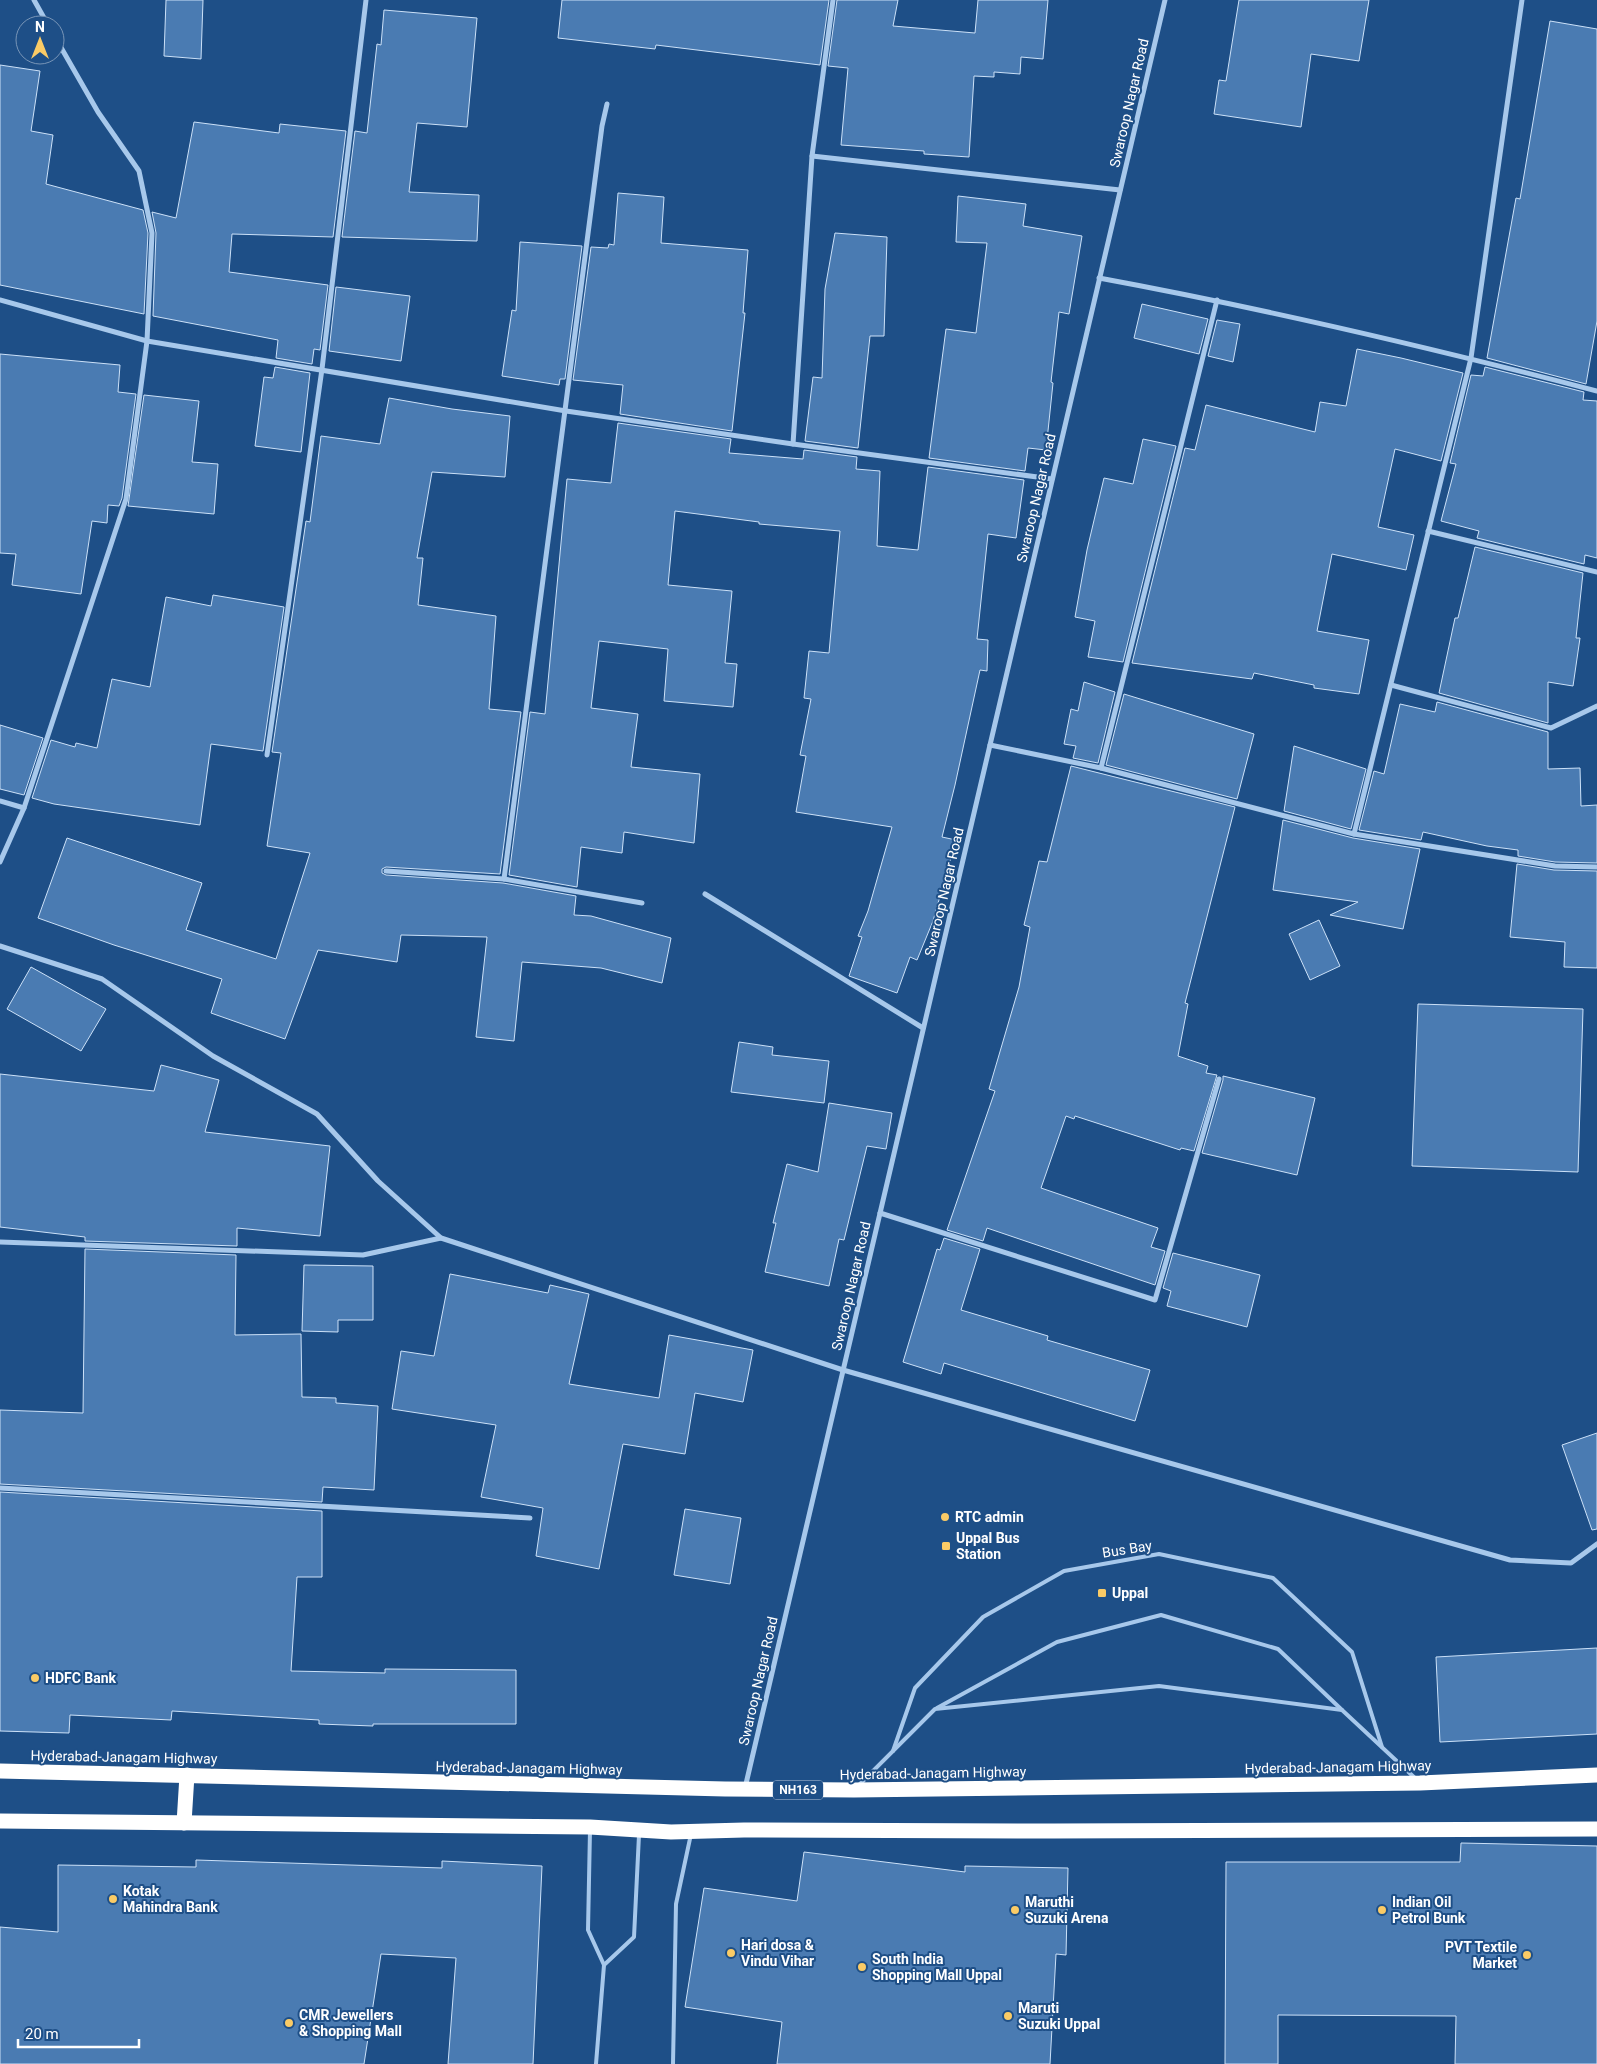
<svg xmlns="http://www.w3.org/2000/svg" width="1597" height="2064" font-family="Roboto,sans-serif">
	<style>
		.building { fill: #4a7bb2; stroke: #cce1f8 }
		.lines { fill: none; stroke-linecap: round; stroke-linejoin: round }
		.lane { stroke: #a7c8eb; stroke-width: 4 }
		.street { stroke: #a7c8eb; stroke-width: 5 }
		.highway { stroke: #fff; stroke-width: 15 }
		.poi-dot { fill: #facb66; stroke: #1e4f87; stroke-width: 2 }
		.labels { text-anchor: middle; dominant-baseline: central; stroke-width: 4; stroke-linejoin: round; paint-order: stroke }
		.shield { fill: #1e4f87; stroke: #bccadb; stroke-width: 1 }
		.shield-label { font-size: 12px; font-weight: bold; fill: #fff }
		.street-label { font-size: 14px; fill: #fff; stroke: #1e4f87 }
		.poi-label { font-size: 14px; font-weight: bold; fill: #fff; stroke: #1e4f87; text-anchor: start }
	</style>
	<rect width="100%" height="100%" fill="#1e4f87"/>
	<!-- building -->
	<g class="building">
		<polygon points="166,0 203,0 201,59 164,56"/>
		<polygon points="562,0 829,0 820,65 656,45 655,49 558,38"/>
		<polygon points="837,0 898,0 893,26 975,33 978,0 1048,0 1043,59 1021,57 1020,74 994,72 994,77 974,76 969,157 924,154 924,151 841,145 848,68 828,66"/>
		<polygon points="1239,0 1369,0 1359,61 1311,54 1301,127 1214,114 1219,80 1226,81"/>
		<polygon points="384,10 477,18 467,127 417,123 409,192 479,195 477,241 342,237 355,131 367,133 377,44 381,45"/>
		<polygon points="1550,21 1597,29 1597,321 1586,384 1487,358 1516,198 1520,199"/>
		<polygon points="0,65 40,71 31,131 53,135 46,184 143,210 148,233 144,314 0,285"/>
		<polygon points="194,122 279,133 280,124 346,131 333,237 232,234 229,272 328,285 320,350 314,349 312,364 276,358 278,340 153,316 156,233 152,212 176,218"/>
		<polygon points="618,193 664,197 661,243 748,250 743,313 745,313 732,431 620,414 623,385 573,380 591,247 608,248 609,244 614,245"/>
		<polygon points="958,196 1026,204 1023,226 1082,236 1069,314 1059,312 1051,382 1053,383 1046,450 1028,448 1025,471 929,458 946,329 976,333 987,243 956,242"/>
		<polygon points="835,233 887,237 884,336 870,336 858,448 805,441 813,377 822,378 825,289"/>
		<polygon points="520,242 582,246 565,379 560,379 559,385 502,376 512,310 516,311"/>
		<polygon points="336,287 410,296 401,361 329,351"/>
		<polygon points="1142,304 1208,319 1199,354 1134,338"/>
		<polygon points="1217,320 1240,324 1233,362 1208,356"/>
		<polygon points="1357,349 1401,358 1463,373 1441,461 1395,449 1378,527 1414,535 1406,570 1332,554 1317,631 1369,640 1359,694 1314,688 1314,685 1254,673 1252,679 1132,663 1185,448 1195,450 1206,405 1315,432 1320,402 1346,406"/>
		<polygon points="0,354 120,365 118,392 136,394 122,498 119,506 108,505 107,523 92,521 81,594 12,585 16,554 0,553"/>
		<polygon points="275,367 310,373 301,452 255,446 264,377 273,378"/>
		<polygon points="1485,367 1584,392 1583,400 1597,401 1597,558 1585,555 1584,564 1477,538 1479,531 1441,521 1456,464 1450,463 1471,375 1483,376"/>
		<polygon points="144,395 199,401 192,462 218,464 214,514 128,506"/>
		<polygon points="389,398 452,409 510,416 505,477 432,472 417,558 423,558 418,605 496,616 489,709 521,712 500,874 386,867 382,869 382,873 386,875 503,883 576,896 574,915 591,916 671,938 662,983 601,968 522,962 514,1041 476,1037 487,937 401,935 397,962 318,950 285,1039 211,1013 222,979 114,945 38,918 67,838 202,883 186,930 276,959 310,853 267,846 281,753 272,752 306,521 310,522 321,436 380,444"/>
		<polygon points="618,423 731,439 729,453 803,459 804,450 857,457 856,469 880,471 877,546 918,550 928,467 1024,480 1016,538 988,534 977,639 988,640 987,671 980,670 955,785 942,837 956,840 933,921 917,960 910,957 897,993 849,976 862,937 858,936 868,911 892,827 796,812 806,756 800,755 811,699 804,698 809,651 829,653 840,531 759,524 759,522 675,511 668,585 732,591 725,663 737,664 733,707 664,701 668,649 599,641 591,708 638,714 631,767 700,774 694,843 624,832 622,853 581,847 577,887 509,875 530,712 545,714 567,479 611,483"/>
		<polygon points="1143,439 1176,446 1123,662 1088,657 1095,621 1075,617 1087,550 1104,478 1133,484"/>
		<polygon points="1475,547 1583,573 1576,638 1580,638 1573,686 1548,682 1548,723 1439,693 1455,618 1458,618"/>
		<polygon points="213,595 284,607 263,751 211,744 200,825 54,804 32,798 51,740 75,747 76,743 97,748 112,679 150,687 166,597 211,606"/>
		<polygon points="1084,682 1115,692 1098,763 1073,758 1076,746 1064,744 1071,709 1078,711"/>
		<polygon points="1124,694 1254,734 1237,799 1106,765"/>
		<polygon points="1437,702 1548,732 1548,769 1580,768 1581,806 1597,805 1597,863 1555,862 1518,856 1518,850 1487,846 1423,832 1421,840 1359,830 1374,771 1384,774 1400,704 1435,712"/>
		<polygon points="0,725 43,738 24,795 0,789"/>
		<polygon points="1294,746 1366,769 1351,829 1284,811"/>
		<polygon points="1071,766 1235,807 1185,1003 1188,1004 1178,1056 1208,1066 1206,1073 1217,1075 1194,1151 1181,1148 1180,1150 1075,1116 1074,1119 1066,1116 1041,1188 1158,1228 1151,1247 1165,1251 1155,1285 987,1228 983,1241 947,1230 995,1091 989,1089 1019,987 1030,927 1024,925 1039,861 1047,862"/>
		<polygon points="1283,820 1353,838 1420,849 1403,929 1330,915 1358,902 1273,890"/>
		<polygon points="1517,864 1554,870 1597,871 1597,968 1564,967 1565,942 1510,937"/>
		<polygon points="1319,920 1340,966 1310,980 1289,934"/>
		<polygon points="31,967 106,1009 81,1051 7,1009"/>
		<polygon points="1418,1004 1583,1009 1578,1172 1412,1166"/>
		<polygon points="739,1042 773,1047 772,1055 829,1061 824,1103 731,1092"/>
		<polygon points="161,1065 219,1080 205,1132 330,1146 320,1236 237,1228 237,1246 85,1241 85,1237 0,1227 0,1074 154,1091"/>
		<polygon points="1223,1076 1315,1098 1297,1175 1202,1153 1223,1080"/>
		<polygon points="829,1103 892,1113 886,1149 867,1146 844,1240 839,1239 829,1286 765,1272 776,1223 773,1223 787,1164 818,1172"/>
		<polygon points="944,1238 980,1249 961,1310 1048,1336 1047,1340 1150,1370 1135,1421 944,1363 941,1374 903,1362 937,1249 940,1250"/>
		<polygon points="85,1249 236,1255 235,1335 301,1334 302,1397 336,1398 336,1403 378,1406 374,1490 323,1487 322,1502 0,1484 0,1410 83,1413"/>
		<polygon points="1173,1253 1260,1275 1247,1327 1167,1306 1171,1291 1163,1288"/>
		<polygon points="304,1265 373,1266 373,1320 338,1320 338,1332 302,1331"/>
		<polygon points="450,1274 548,1293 550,1285 589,1294 569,1384 659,1398 669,1335 753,1350 743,1402 695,1393 685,1454 623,1444 599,1569 536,1556 543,1508 481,1497 496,1425 392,1409 401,1351 434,1356"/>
		<polygon points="1597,1433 1597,1529 1592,1530 1562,1445"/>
		<polygon points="0,1492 322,1511 322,1577 297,1577 291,1671 385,1673 385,1669 516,1670 516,1724 373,1724 373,1726 319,1724 319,1720 172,1711 171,1720 70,1715 69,1733 0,1731"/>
		<polygon points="685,1509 741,1518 730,1584 674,1575"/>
		<polygon points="1597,1648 1597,1734 1440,1742 1436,1657"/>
		<polygon points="1461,1843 1597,1846 1597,2064 1455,2064 1456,2016 1278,2015 1278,2064 1225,2064 1226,1862 1460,1862"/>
		<polygon points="804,1852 965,1872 965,1866 1068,1868 1066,1955 1056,1954 1050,2064 777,2064 782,2022 685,2007 704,1888 797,1901"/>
		<polygon points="196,1860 442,1868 442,1861 542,1866 533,2064 448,2064 456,1958 381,1954 364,2064 0,2064 0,1927 58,1932 58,1865 196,1867"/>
	</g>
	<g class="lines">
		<!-- lane -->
		<g class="lane">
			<polyline points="937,1708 1057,1642 1161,1615 1278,1649 1342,1710"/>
			<polyline points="893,1751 915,1688 983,1617 1064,1571 1159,1554 1273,1578 1352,1652 1382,1747"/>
			<polyline points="859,1785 935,1709 1159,1686 1342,1710 1416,1779"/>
			<polyline points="590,1830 588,1930 604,1965 596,2064"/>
			<polyline points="604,1965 634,1937 639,1835"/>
			<polyline points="673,2064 676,1904 691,1834"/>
		</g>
		<!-- street -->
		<g class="street">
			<polyline points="34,0 48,25"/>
			<polyline points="812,156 1120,190"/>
			<path d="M 1099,278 C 1267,309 1432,348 1597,391"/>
			<polyline points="0,300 147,341 566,411 793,444 1052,479"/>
			<polyline points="793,444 812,156 833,0"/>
			<polyline points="1428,531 1597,572"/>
			<polyline points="1391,685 1551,728 1597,706"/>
			<polyline points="990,745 1101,768 1354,834 1471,358 1522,0"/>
			<polyline points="267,755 322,369 366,0"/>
			<polyline points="1101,768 1217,300"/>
			<polyline points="0,801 24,808"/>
			<polyline points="1354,834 1555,866 1597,867"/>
			<polyline points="0,862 24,808 126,499 147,341 152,233 139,171 98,112 55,37"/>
			<polyline points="386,871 504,879 642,903"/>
			<polyline points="504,879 602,126 607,104"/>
			<polyline points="705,894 923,1028"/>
			<polyline points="0,946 102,979 213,1056 317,1114 378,1181 441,1238 843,1370 1510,1560 1571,1563 1597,1544"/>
			<polyline points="880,1213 1155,1300 1219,1079"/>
			<polyline points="0,1242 363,1255 441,1238"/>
			<polyline points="0,1488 530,1518"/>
			<polyline points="745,1788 1165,0"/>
		</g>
		<!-- highway -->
		<g class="highway">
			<polyline points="0,1771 725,1789 854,1790 1420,1783 1597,1775"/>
			<polyline points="0,1821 590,1827 671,1832 744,1830 1054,1831 1597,1829"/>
			<polyline points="184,1823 187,1775"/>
		</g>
	</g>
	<!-- markers -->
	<g class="poi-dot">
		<circle cx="945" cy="1517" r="5"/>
		<rect x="941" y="1541" width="10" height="10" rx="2.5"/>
		<rect x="1097" y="1588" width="10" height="10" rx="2.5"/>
		<circle cx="35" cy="1678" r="5"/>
		<circle cx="113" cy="1899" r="5"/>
		<circle cx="1015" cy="1910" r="5"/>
		<circle cx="1382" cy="1910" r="5"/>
		<circle cx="731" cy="1953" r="5"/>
		<circle cx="1527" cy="1955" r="5"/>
		<circle cx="862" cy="1967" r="5"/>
		<circle cx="1008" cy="2016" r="5"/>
		<circle cx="289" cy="2023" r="5"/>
	</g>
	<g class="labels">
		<!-- shield labels -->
		<rect class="shield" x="773" y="1780.5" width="50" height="19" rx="4"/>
		<g class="shield-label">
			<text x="798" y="1790">NH163</text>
		</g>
		<!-- street labels -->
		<g class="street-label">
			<text transform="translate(1129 103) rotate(-77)">Swaroop Nagar Road</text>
			<text transform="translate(1036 498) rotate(-77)">Swaroop Nagar Road</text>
			<text transform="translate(944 892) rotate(-77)">Swaroop Nagar Road</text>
			<text transform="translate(851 1286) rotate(-77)">Swaroop Nagar Road</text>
			<text transform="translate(1127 1549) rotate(-9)">Bus Bay</text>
			<text transform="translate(758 1681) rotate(-77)">Swaroop Nagar Road</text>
			<text transform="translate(124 1757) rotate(1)">Hyderabad-Janagam Highway</text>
			<text transform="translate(1338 1767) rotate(-1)">Hyderabad-Janagam Highway</text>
			<text transform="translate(529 1768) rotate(1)">Hyderabad-Janagam Highway</text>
			<text transform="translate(933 1773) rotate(-1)">Hyderabad-Janagam Highway</text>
		</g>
		<!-- poi labels -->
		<g class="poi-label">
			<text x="955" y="1517">RTC admin</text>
			<text x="956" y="1538">Uppal Bus<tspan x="956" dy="16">Station</tspan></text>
			<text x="1112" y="1593">Uppal</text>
			<text x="45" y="1678">HDFC Bank</text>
			<text x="123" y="1891">Kotak<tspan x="123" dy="16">Mahindra Bank</tspan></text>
			<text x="1025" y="1902">Maruthi<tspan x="1025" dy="16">Suzuki Arena</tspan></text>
			<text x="1392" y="1902">Indian Oil<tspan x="1392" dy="16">Petrol Bunk</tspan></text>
			<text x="741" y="1945">Hari dosa &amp;<tspan x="741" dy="16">Vindu Vihar</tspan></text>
			<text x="1517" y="1947" text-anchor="end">PVT Textile<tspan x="1517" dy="16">Market</tspan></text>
			<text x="872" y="1959">South India<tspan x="872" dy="16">Shopping Mall Uppal</tspan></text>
			<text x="1018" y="2008">Maruti<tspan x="1018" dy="16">Suzuki Uppal</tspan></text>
			<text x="299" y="2015">CMR Jewellers<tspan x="299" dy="16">&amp; Shopping Mall</tspan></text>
		</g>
	</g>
	<!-- north arrow -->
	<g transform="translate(40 40)"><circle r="24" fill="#1e4f87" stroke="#7895b7"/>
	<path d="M0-4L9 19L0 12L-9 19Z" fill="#facb66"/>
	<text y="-8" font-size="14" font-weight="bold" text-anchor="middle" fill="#ffffff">N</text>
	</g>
	<!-- scale -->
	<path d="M18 2039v8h121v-8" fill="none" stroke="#ffffff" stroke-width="2.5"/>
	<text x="25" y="2039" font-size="15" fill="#ffffff" stroke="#1e4f87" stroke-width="4" paint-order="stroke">20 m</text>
</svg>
